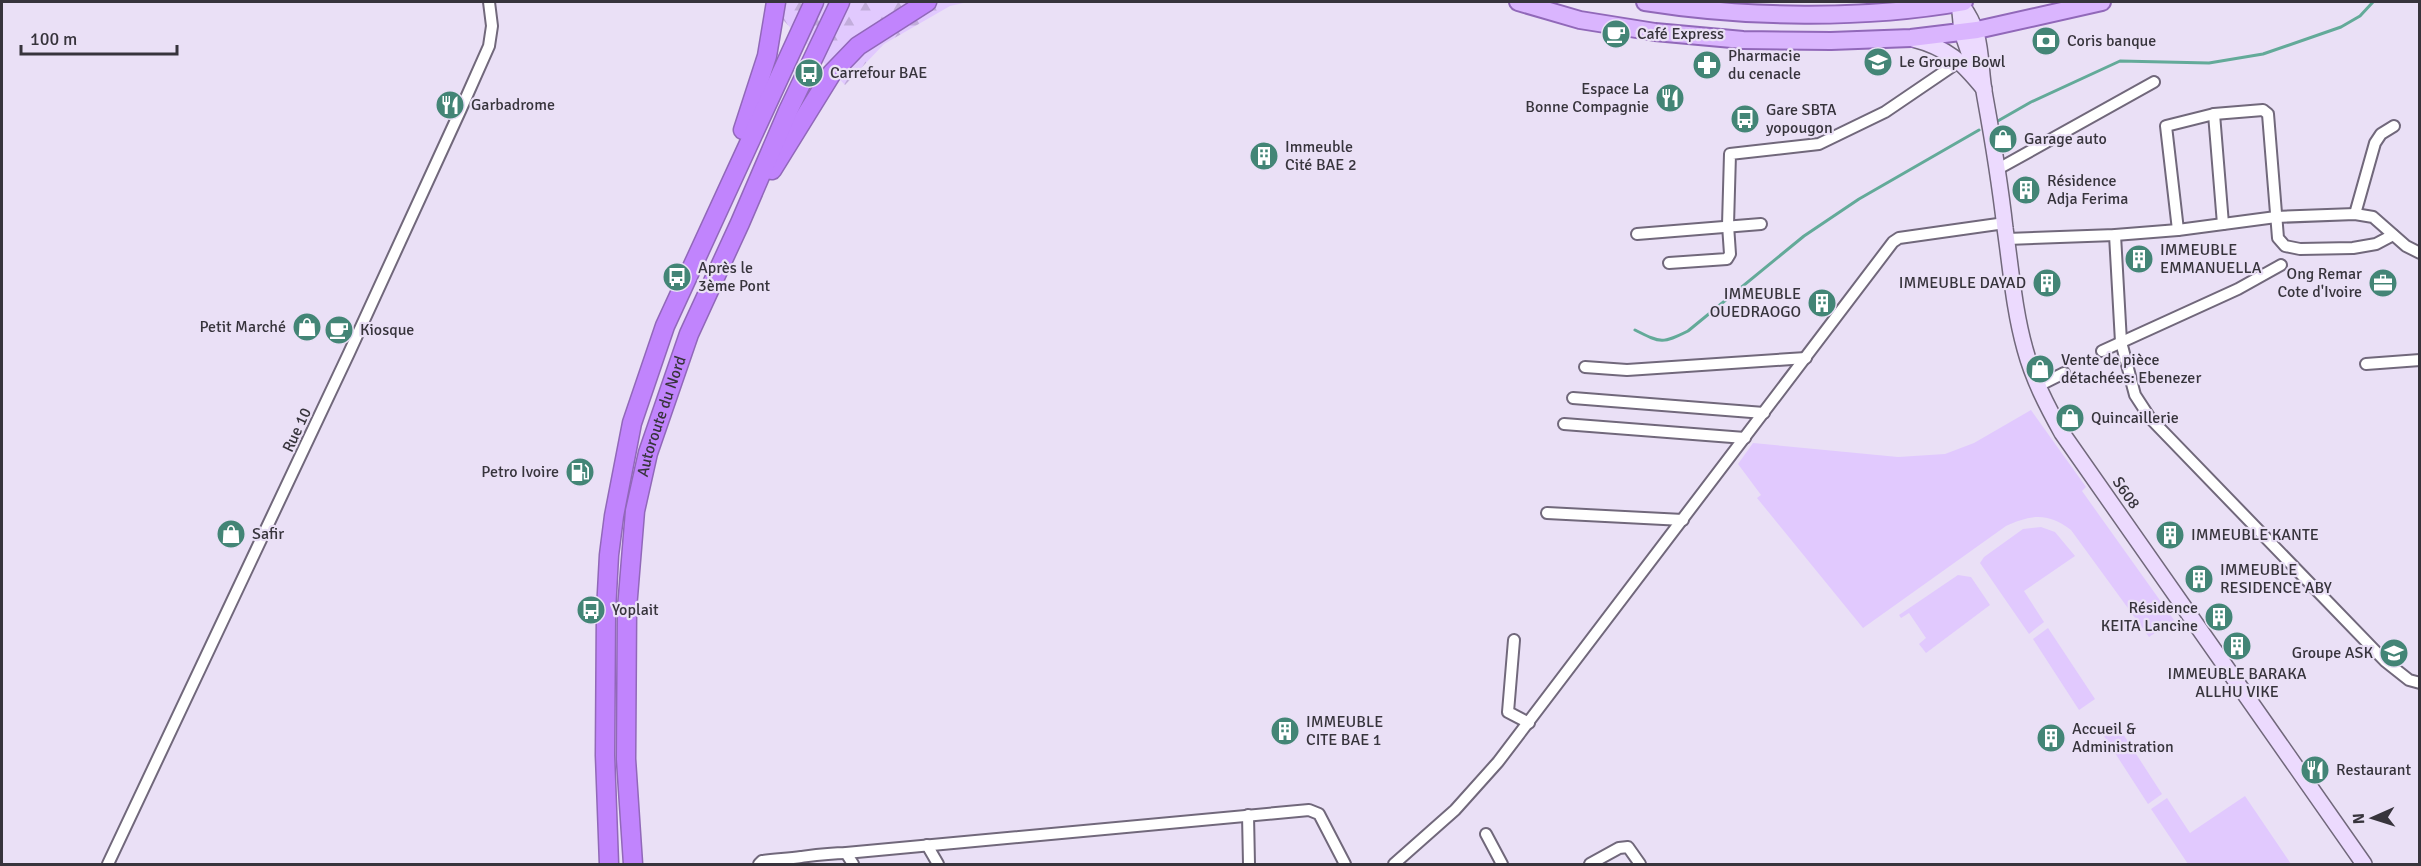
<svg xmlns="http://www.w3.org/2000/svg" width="2421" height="866" font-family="Signika,sans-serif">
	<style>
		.green { fill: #e1c9fe }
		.forest { fill: url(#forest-firs) }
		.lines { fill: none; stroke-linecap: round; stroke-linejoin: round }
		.stream { stroke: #63aa99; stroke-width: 3 }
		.street-casing { stroke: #71687b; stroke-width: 14 }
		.secondary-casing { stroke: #71687b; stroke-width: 18 }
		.primary-casing { stroke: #9168b9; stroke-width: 20 }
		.highway-casing { stroke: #9168b9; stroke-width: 21 }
		.street { stroke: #fff; stroke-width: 10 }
		.secondary { stroke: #ecdafe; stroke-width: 15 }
		.primary { stroke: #dab5fe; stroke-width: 16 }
		.highway { stroke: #c184fd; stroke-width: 18 }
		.labels { text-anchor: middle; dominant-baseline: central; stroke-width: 4.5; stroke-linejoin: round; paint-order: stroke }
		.poi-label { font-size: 16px; fill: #37343c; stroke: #eae0f6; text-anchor: start }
		.street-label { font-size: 16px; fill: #37343c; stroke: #eae0f6 }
	</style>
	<defs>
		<pattern id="forest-firs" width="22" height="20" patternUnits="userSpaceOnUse" patternTransform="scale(1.5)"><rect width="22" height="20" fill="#e1c9fe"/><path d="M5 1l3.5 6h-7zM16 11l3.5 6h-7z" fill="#c2addb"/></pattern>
	</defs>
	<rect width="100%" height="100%" fill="#eae0f6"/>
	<!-- green -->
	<g class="green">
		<path d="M 2031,410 L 2086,487 L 2082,491 L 2174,620 L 2149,637 L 2071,530 C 2047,512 2031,515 2006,526 L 1863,628 L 1757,498 L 1761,495 L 1738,464 L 1753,443 L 1898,457 L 1945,454 L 1974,443 Z"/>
		<polygon points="2041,527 2055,532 2075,556 2024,591 2044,622 2029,634 1980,563 1984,557 2023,529"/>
		<polygon points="1958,575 1971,577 1990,605 1926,653 1919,644 1926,638 1909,613 1901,618 1899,615"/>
		<polygon points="2048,628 2095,699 2079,710 2033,639"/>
		<polygon points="2116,723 2162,794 2148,804 2102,733"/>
		<polygon points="2245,796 2291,864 2188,864 2151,809 2167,798 2190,833"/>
	</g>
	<!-- forest -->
	<polygon class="forest" points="766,2 968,2 950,6 884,44 845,85"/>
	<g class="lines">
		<!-- stream -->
		<g class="stream">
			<polyline points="1996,122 2031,102 2120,61 2209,63 2263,54 2341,27 2360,16 2373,2"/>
			<path d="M 1635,330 C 1661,343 1662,344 1688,331 L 1804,236 L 1859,199 L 1979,130"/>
		</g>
		<!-- street casing -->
		<g class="street-casing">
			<g id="street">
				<polyline points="2214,114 2223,224"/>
				<polyline points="1998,169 2154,82"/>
				<polyline points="2355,214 2375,143 2381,134 2394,126"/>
				<polyline points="2178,230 2166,126 2214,114 2263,110 2268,114 2278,238 2285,246 2300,249 2353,248 2376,244 2393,235"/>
				<polyline points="1637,234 1761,224"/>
				<polyline points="2115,235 2121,342 2135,395 2150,418 2385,661 2409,680 2420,683"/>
				<polyline points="2007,239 2115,235 2178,230 2276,217 2355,214 2373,217 2406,246 2420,253"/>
				<polyline points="1669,263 1727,259 1730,254 1728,225 1730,154 1819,144 1885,112 1960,61"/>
				<polyline points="2102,351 2238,289 2281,265"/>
				<polyline points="2366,364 2420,360"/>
				<polyline points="1585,367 1627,370 1806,358"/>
				<polyline points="2038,386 2064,373"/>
				<polyline points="1573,398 1764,413"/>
				<polyline points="1564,424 1745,438"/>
				<polyline points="1547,513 1683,520"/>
				<polyline points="1514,640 1508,712 1529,723"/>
				<polyline points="1248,815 1249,864"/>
				<polyline points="1486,834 1502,864"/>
				<polyline points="927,845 938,864"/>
				<polyline points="846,853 853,864"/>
				<polyline points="108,864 349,353 461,109 489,46 492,26 489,2"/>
				<path d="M 759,864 L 762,861 C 775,859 788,859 801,857 C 816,855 830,853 846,853 L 1309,810 L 1319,814 L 1345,864"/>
				<polyline points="1394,864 1455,810 1498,762 1893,242 1899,238 2005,223"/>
				<polyline points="1590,864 1619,848 1628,847 1640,864"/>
			</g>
		</g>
		<!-- secondary casing -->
		<g class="secondary-casing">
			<g id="secondary">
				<path d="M 1959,2 C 1985,33 1978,60 1985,97 C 1993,141 2000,184 2005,228 C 2011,269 2014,310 2025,349 C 2033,379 2047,406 2062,433 L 2364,864"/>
				<polyline points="1959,2 1962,32 1976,73"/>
				<path d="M 1913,39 C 1948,48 1962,62 1984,89"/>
			</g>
		</g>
		<!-- primary casing -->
		<g class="primary-casing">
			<g id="primary">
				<polyline points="1518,2 1580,20 1655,32 1743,40 1831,41 1911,38 1977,30 2102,2"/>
				<path d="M 1645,2 C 1746,18 1863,20 1964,2"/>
			</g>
		</g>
		<!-- highway casing -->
		<g class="highway-casing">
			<g id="highway">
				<polyline points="743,130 767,56 776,2"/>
				<polyline points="772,170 832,73 858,46 927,2"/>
				<polyline points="609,864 605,755 606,611 609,555 614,516 632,423 665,326 814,2"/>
				<path id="s1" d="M 633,864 L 626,759 L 627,609 L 635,511 L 648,453 L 689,334 L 740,223 L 788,111 L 840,2"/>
			</g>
		</g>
		<!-- street -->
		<use href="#street" class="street"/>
		<!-- secondary -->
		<use href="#secondary" class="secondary"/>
		<!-- primary -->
		<use href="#primary" class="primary"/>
		<!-- highway -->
		<use href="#highway" class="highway"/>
	</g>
	<!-- icons -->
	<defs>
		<g id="cafe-disc" transform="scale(1.5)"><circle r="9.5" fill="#438576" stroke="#eae0f6"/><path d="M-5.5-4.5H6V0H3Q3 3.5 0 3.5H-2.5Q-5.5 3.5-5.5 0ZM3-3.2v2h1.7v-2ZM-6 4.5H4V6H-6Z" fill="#fff"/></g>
		<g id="bank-disc" transform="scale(1.5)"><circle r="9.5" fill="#438576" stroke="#eae0f6"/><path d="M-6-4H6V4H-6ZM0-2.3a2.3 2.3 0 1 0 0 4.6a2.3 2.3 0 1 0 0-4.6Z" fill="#fff"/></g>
		<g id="university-disc" transform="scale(1.5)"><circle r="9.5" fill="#438576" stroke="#eae0f6"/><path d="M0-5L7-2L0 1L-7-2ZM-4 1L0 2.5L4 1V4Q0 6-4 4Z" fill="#fff"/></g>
		<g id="pharmacy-disc" transform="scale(1.5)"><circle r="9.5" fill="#438576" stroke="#eae0f6"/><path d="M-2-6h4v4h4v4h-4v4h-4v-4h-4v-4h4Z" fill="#fff"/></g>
		<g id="bus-disc" transform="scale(1.5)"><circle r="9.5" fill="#438576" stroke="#eae0f6"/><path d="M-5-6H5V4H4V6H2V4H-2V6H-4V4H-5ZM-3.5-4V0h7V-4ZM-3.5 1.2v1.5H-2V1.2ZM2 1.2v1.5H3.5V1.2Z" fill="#fff"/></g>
		<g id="restaurant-disc" transform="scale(1.5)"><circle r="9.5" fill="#438576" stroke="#eae0f6"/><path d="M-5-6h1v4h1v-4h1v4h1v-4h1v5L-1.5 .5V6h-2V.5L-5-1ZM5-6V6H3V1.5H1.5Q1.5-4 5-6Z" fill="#fff"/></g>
		<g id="shop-disc" transform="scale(1.5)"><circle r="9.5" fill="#438576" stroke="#eae0f6"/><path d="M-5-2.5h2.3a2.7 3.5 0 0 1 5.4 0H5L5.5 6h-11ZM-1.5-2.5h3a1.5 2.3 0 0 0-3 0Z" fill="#fff"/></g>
		<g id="building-disc" transform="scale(1.5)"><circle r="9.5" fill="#438576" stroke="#eae0f6"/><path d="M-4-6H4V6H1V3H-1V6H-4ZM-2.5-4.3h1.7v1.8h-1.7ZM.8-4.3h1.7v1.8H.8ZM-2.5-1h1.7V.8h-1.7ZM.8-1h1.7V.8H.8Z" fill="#fff"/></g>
		<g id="office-disc" transform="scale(1.5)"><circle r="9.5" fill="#438576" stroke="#eae0f6"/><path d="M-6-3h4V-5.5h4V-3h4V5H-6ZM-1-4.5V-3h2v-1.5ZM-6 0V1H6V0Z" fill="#fff"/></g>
		<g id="fuel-disc" transform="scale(1.5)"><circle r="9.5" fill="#438576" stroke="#eae0f6"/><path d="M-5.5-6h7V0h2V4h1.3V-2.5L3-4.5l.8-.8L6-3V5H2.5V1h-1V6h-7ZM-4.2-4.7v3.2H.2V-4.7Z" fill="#fff"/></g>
		<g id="school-disc" transform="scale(1.5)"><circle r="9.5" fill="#438576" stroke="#eae0f6"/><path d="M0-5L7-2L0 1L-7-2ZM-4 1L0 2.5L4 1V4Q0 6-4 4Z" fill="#fff"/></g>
	</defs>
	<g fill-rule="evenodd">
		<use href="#cafe-disc" x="1616" y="34"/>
		<use href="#bank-disc" x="2046" y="41"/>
		<use href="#university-disc" x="1878" y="62"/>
		<use href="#pharmacy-disc" x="1707" y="65"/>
		<use href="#bus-disc" x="809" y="73"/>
		<use href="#restaurant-disc" x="1670" y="98"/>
		<use href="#restaurant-disc" x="450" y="105"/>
		<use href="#bus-disc" x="1745" y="119"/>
		<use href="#shop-disc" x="2003" y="139"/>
		<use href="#building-disc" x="1264" y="156"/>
		<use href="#building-disc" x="2026" y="190"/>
		<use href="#building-disc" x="2139" y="259"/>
		<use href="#bus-disc" x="677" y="277"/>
		<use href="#building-disc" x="2047" y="283"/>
		<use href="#office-disc" x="2383" y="283"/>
		<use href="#building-disc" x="1822" y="303"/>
		<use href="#shop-disc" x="307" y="327"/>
		<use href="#cafe-disc" x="339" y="330"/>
		<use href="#shop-disc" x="2040" y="369"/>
		<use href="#shop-disc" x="2070" y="418"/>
		<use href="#fuel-disc" x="580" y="472"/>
		<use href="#shop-disc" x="231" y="534"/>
		<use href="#building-disc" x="2170" y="535"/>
		<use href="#building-disc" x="2199" y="579"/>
		<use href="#bus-disc" x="591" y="610"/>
		<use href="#building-disc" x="2219" y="617"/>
		<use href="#building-disc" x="2237" y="646"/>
		<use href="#school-disc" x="2394" y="653"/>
		<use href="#building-disc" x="1285" y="731"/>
		<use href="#building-disc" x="2051" y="738"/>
		<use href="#restaurant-disc" x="2315" y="770"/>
	</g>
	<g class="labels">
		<!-- poi labels -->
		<g class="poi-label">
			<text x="1637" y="34">Café Express</text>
			<text x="2067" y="41">Coris banque</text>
			<text x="1728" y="56">Pharmacie<tspan x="1728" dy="18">du cenacle</tspan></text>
			<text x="1899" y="62">Le Groupe Bowl</text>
			<text x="830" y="73">Carrefour BAE</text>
			<text x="1649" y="89" text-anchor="end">Espace La<tspan x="1649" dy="18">Bonne Compagnie</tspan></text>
			<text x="471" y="105">Garbadrome</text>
			<text x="1766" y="110">Gare SBTA<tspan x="1766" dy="18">yopougon</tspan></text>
			<text x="2024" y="139">Garage auto</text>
			<text x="1285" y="147">Immeuble<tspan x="1285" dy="18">Cité BAE 2</tspan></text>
			<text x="2047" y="181">Résidence<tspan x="2047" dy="18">Adja Ferima</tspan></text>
			<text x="2160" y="250">IMMEUBLE<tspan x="2160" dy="18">EMMANUELLA</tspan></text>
			<text x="698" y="268">Après le<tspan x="698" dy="18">3ème Pont</tspan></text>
			<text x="2362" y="274" text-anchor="end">Ong Remar<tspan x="2362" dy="18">Cote d'Ivoire</tspan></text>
			<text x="2026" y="283" text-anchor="end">IMMEUBLE DAYAD</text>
			<text x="1801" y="294" text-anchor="end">IMMEUBLE<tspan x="1801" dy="18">OUEDRAOGO</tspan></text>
			<text x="286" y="327" text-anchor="end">Petit Marché</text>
			<text x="360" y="330">Kiosque</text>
			<text x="2061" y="360">Vente de pièce<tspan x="2061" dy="18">détachées: Ebenezer</tspan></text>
			<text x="2091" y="418">Quincaillerie</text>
			<text x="559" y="472" text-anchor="end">Petro Ivoire</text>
			<text x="252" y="534">Safir</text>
			<text x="2191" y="535">IMMEUBLE KANTE</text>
			<text x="2220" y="570">IMMEUBLE<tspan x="2220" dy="18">RESIDENCE ABY</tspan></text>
			<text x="2198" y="608" text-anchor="end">Résidence<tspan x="2198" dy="18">KEITA Lancine</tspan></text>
			<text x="612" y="610">Yoplait</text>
			<text x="2373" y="653" text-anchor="end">Groupe ASK</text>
			<text x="2237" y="674" text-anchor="middle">IMMEUBLE BARAKA<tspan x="2237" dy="18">ALLHU VIKE</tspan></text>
			<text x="1306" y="722">IMMEUBLE<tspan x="1306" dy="18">CITE BAE 1</tspan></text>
			<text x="2072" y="729">Accueil &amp;<tspan x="2072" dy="18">Administration</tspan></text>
			<text x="2336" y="770">Restaurant</text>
		</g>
		<!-- street labels -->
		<g class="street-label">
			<text stroke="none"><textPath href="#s1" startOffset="452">Autoroute du Nord</textPath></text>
			<text transform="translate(297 430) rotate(-65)">Rue 10</text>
			<text transform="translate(2126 493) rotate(55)">S608</text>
		</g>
	</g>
	<!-- border -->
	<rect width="2421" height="866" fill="none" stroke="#37343c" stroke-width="6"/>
	<!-- north arrow -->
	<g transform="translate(2373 818) rotate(267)" stroke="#eae0f6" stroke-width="4.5" paint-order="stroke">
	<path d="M0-4.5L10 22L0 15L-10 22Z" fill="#37343c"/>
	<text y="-9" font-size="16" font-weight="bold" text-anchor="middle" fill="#37343c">N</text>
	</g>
	<!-- scale -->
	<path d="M21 45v9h156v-9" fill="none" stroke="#37343c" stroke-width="3"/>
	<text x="30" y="45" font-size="18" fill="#37343c" stroke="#eae0f6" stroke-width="4.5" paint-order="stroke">100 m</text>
</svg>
